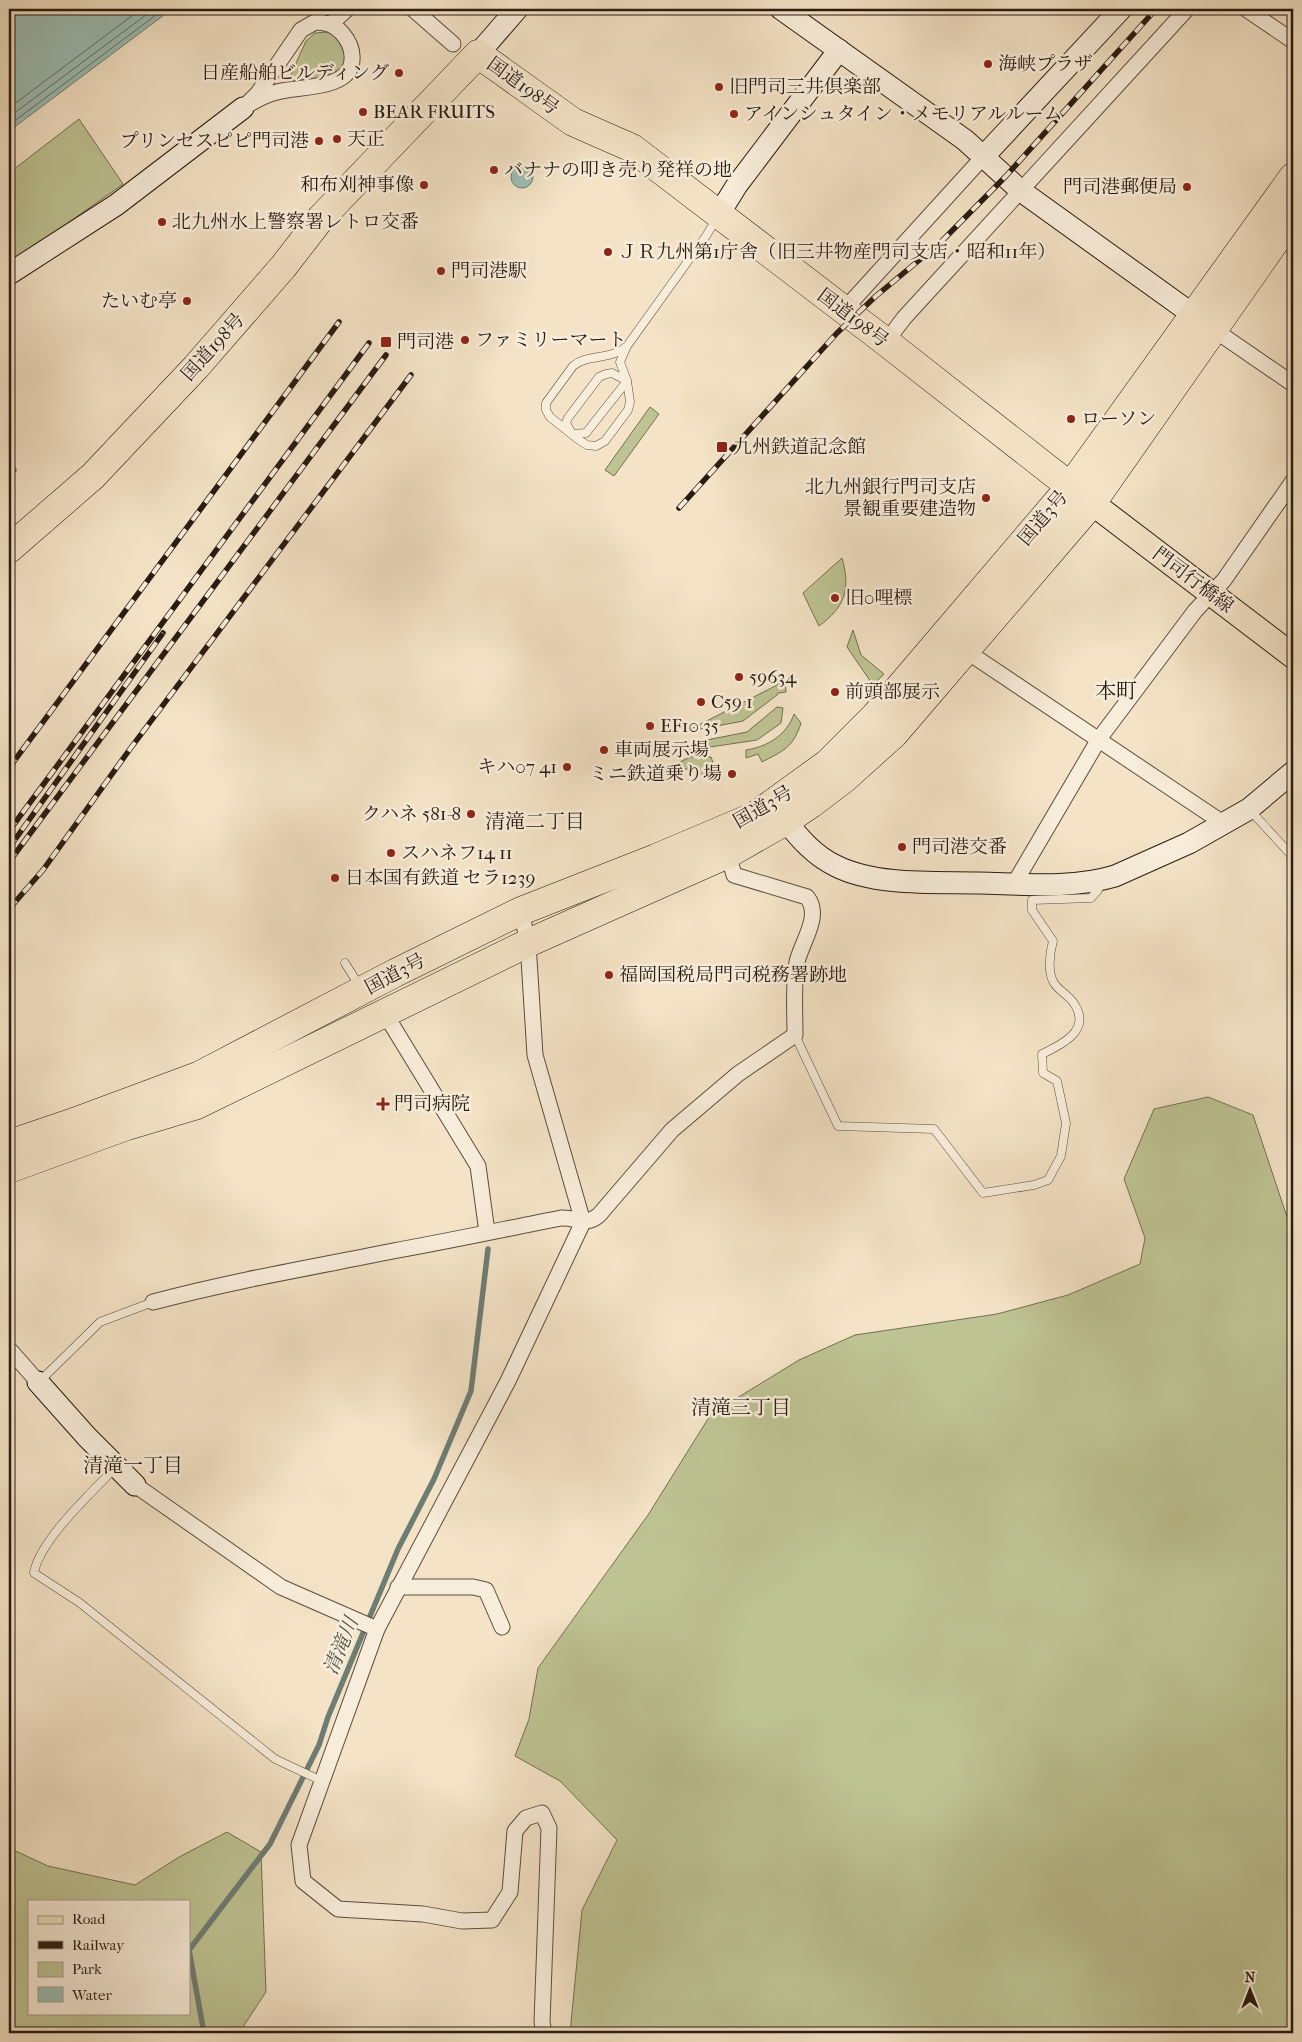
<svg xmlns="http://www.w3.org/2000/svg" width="1302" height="2042" font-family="'IM FELL French Canon','Noto Serif JP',serif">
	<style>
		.green { fill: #bec393; stroke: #736f52; fill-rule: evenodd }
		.water { fill: #9cbeb6; stroke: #6e7d74 }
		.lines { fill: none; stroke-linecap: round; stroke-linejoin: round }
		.shore { stroke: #626c64; stroke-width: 1 }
		.stream { stroke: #6e7d74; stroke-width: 5.5 }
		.lane-casing { stroke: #5b4d3f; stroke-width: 9 }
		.street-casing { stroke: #5b4d3f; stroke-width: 17 }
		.secondary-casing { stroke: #281b12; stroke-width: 23 }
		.primary-casing { stroke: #281b12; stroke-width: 26 }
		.highway-casing { stroke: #281b12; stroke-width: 29 }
		.lane { stroke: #f8edda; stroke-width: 8 }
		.street { stroke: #f8edda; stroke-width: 15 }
		.secondary { stroke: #f8edda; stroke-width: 21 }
		.primary { stroke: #f4e3c6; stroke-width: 24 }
		.highway { stroke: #f4e3c6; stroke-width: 28 }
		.rail-casing { stroke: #281b12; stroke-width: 5.5 }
		.rail { stroke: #f8edda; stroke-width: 4; stroke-dasharray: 11; stroke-linecap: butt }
		.poi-dot { fill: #8f2418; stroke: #f8edda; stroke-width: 2 }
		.labels { text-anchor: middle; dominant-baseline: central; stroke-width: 5; stroke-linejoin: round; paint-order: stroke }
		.poi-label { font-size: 19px; fill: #281b12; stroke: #f8edda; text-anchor: start }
		.street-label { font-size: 19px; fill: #281b12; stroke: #f8edda }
		.neighbourhood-label { font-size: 20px; fill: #281b12; stroke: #f8edda }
		.water-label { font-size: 20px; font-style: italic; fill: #51544b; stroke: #f8edda }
		.quarter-label { font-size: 21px; fill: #281b12; stroke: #f8edda }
	</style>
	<rect width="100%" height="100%" fill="#f4e3c6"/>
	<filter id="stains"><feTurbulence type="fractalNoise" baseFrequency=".004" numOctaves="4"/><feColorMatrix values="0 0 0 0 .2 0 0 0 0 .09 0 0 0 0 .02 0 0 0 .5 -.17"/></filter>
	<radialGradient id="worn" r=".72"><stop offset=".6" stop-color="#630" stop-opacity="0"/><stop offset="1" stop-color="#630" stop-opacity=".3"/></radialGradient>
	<!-- green -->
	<g class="green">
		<path d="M 327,32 L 338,35 L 346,43 L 346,63 C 331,81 310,79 288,81 L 306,41 L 315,33 Z"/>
		<polygon points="79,119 123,184 9,265 9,173"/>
		<polygon points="650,407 659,414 614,476 605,470"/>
		<path d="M 842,558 C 851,589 845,607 819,626 L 803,593 Z"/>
		<polygon points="853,630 861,655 884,674 873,685 847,647"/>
		<polygon points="785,681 786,692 778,693 777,695 743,721 685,732"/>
		<polygon points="777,707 783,708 781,723 757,740 677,752 692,743 747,732"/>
		<path d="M 794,714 L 801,723 C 793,748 783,751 762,762 L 758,754 L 746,758 L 746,750 C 767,747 787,735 794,714 Z"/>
		<polygon points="690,757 711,757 716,770 704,775 674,765"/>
		<polygon points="1208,1097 1253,1115 1293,1235 1293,2033 570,2033 582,1910 617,1840 560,1781 515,1756 529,1719 538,1668 648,1515 711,1414 799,1360 855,1335 997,1314 1068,1295 1140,1264 1145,1238 1124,1179 1154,1109"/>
		<path d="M 227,1832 L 261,1852 L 266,1992 L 239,2033 L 9,2033 L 9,1848 L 48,1866 L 135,1885 L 179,1857 ZM 29,1901 L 189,1901 L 189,2013 L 29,2013 Z"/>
	</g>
	<!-- water -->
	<g class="water">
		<polygon points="9,9 172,9 9,131"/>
		<circle cx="522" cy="177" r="11"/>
	</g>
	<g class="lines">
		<!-- shore -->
		<g class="shore">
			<polyline points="9,108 141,9"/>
			<polyline points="9,117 154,9"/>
			<polyline points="9,125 164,9"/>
		</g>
		<!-- stream -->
		<g class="stream">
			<polyline points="9,463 14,470"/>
			<polyline points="204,2033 189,1950 270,1844 319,1745 328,1717 398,1549 434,1479 471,1391 488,1249"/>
		</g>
		<!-- lane casing -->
		<g class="lane-casing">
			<g id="lane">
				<path d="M 627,346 C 610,361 589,353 573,366 L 546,403 L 546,410 L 550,417 L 579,440 L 587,445 L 596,446 L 605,441 L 628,410 L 630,402 L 627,381 L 620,362 L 627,346 L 706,236 L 717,218"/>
				<polygon points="612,373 627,381 586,433 572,434 566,423 568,418 599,377 606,374"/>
				<polyline points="1250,810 1293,857"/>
				<polyline points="345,963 360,987"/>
				<path d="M 795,1035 L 838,1126 L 934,1129 L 983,1193 L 1034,1185 L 1048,1180 L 1061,1156 L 1066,1123 L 1057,1081 L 1043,1073 L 1042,1054 C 1061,1045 1091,1031 1075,1005 C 1070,996 1059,991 1054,983 C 1047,972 1050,952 1053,941 L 1032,910 L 1032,900 L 1091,898 L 1098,890 L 1101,883"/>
				<polyline points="40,1381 100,1322 153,1302"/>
				<path d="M 115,1468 C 92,1492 39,1541 34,1573 L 80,1603 L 275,1759 L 322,1781"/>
			</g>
		</g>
		<!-- street casing -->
		<g class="street-casing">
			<g id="street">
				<polyline points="413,9 453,44"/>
				<polyline points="1246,9 1293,41"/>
				<path d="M 315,22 C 325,22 334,24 342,33 C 349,41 353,49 352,60 C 351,90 298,86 277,92 C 264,95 254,101 243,108 L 258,93 L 301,30 Z"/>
				<polyline points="331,24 347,9"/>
				<polyline points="843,311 984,156"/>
				<polyline points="1213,329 1293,384"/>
				<polyline points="886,342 904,318 1187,9"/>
				<polyline points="960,647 1223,823"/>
				<polyline points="1014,884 1099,739 1195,611 1224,580 1293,481"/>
				<polyline points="521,911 528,943 535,1055 583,1222 508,1381 377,1629 299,1845 303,1881 338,1909 423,1914 462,1921 492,1920 510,1892 515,1831 526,1818 542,1813 549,1828 542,2022 544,2033"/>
				<polyline points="384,1012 478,1166 487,1232"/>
				<path d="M 153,1302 C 232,1281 313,1267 393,1251 C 449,1241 505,1229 561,1218 C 577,1217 585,1227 599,1215 L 672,1130 L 738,1074 L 795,1035 C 795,1015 793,981 797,962 C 802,941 822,916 807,897 L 734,875 L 728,854"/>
				<polyline points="9,1349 38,1382"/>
				<polyline points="135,1485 281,1587 377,1629"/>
				<polyline points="398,1587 473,1587 486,1590 502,1627"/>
			</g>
		</g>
		<!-- secondary casing -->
		<g class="secondary-casing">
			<g id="secondary">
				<polyline points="781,9 965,140 1021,191 1206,324"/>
				<polyline points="478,54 517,9"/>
				<polyline points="984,156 1121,9"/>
				<polyline points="719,214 737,185 839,50"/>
				<polyline points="9,274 116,205 243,108"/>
				<path d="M 786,821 C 800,839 815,856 836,866 C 876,886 935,882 979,883 C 1023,884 1072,889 1115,876 L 1189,843 L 1249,809 L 1293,772"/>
				<polyline points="38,1382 87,1437 135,1485"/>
			</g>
		</g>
		<!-- primary casing -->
		<g class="primary-casing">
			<polyline id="primary" points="1092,503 1293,656"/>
		</g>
		<!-- highway casing -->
		<g class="highway-casing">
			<g id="highway">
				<polyline points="9,549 93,476 196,367 283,267 321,218 478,54 573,122 632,148 886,342 1085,498"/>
				<polyline points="9,1144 71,1123 200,1075 395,973 521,911 656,858 755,816 828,763 875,716 1070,487 1293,177"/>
				<polyline points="9,1169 127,1126 197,1105 528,943 728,854 786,821 811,804 844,779 894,734 1092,503 1293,216"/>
			</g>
		</g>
		<!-- lane -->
		<use href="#lane" class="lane"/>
		<!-- street -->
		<use href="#street" class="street"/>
		<!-- secondary -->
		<use href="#secondary" class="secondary"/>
		<!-- primary -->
		<use href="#primary" class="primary"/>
		<!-- highway -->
		<use href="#highway" class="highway"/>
		<!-- rail casing -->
		<g class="rail-casing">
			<g id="rail">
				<polyline points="679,508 837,333 876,296 941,242 1006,176 1156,9"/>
				<polyline points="9,768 339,322"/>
				<polyline points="9,831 369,343"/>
				<polyline points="9,848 163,633"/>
				<polyline points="9,862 386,355"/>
				<polyline points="9,909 43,870 130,749 411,375"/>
			</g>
		</g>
		<!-- rail -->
		<use href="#rail" class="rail"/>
	</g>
	<!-- markers -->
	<g class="poi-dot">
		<circle cx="988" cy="64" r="5"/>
		<circle cx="399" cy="73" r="5"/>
		<circle cx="719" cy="87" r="5"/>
		<circle cx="363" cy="112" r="5"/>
		<circle cx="734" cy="114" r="5"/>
		<circle cx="337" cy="139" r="5"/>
		<circle cx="319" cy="141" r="5"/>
		<circle cx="494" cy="170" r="5"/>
		<circle cx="424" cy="185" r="5"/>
		<circle cx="1187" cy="187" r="5"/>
		<circle cx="162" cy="222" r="5"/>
		<circle cx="608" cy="252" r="5"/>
		<circle cx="441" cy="271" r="5"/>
		<circle cx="187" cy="301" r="5"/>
		<circle cx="465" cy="340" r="5"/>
		<rect x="380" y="336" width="12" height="12" rx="2.5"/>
		<circle cx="1071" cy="419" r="5"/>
		<rect x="716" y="441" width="12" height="12" rx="2.5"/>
		<circle cx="986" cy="498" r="5"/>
		<circle cx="835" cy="598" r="5"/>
		<circle cx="739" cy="677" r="5"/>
		<circle cx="835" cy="692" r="5"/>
		<circle cx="701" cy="702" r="5"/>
		<circle cx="650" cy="726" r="5"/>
		<circle cx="604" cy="750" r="5"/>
		<circle cx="567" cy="767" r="5"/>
		<circle cx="732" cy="774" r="5"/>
		<circle cx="471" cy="814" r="5"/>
		<circle cx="902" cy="847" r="5"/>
		<circle cx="391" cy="853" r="5"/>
		<circle cx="335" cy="878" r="5"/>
		<circle cx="609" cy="975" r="5"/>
		<path d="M380.5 1096.5h5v5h5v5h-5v5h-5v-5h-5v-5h5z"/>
	</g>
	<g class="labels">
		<!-- poi labels -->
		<g class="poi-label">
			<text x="998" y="64">海峡プラザ</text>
			<text x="389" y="73" text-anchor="end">日産船舶ビルディング</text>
			<text x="729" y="87">旧門司三井倶楽部</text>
			<text x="373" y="112">BEAR FRUITS</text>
			<text x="744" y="114">アインシュタイン・メモリアルルーム</text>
			<text x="347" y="139">天正</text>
			<text x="309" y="141" text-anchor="end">プリンセスピピ門司港</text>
			<text x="504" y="170">バナナの叩き売り発祥の地</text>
			<text x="414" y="185" text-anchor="end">和布刈神事像</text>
			<text x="1177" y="187" text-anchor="end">門司港郵便局</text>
			<text x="172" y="222">北九州水上警察署レトロ交番</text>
			<text x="618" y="252">ＪＲ九州第1庁舎（旧三井物産門司支店・昭和11年）</text>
			<text x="451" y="271">門司港駅</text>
			<text x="177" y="301" text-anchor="end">たいむ亭</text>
			<text x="475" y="340">ファミリーマート</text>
			<text x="397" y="342">門司港</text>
			<text x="1081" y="419">ローソン</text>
			<text x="733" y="447">九州鉄道記念館</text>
			<text x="976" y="487" text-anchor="end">北九州銀行門司支店<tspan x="976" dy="22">景観重要建造物</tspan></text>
			<text x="845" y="598">旧0哩標</text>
			<text x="749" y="677">59634</text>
			<text x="845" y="692">前頭部展示</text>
			<text x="711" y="702">C59 1</text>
			<text x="660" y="726">EF10 35</text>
			<text x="614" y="750">車両展示場</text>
			<text x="557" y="767" text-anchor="end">キハ07 41</text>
			<text x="722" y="774" text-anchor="end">ミニ鉄道乗り場</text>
			<text x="461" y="814" text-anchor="end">クハネ 581-8</text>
			<text x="912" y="847">門司港交番</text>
			<text x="401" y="853">スハネフ14 11</text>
			<text x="345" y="878">日本国有鉄道 セラ1239</text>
			<text x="619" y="975">福岡国税局門司税務署跡地</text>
			<text x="394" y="1104">門司病院</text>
		</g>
		<!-- street labels -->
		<g class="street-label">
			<text transform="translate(523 86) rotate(36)">国道198号</text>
			<text transform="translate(853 318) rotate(37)">国道198号</text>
			<text transform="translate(213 347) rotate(-48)">国道198号</text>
			<text transform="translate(1043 518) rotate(-50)">国道3号</text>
			<text transform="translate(1193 580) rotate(37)">門司行橋線</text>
			<text transform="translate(763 807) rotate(-30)">国道3号</text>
			<text transform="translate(395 974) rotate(-28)">国道3号</text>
		</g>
		<!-- neighbourhood labels -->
		<g class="neighbourhood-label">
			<text x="535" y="821">清滝二丁目</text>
			<text x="741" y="1407">清滝三丁目</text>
			<text x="133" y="1465">清滝一丁目</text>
		</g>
		<!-- water labels -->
		<g class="water-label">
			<text transform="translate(341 1646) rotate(-68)">清滝川</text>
		</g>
		<!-- quarter labels -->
		<g class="quarter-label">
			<text x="1116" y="691">本町</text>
		</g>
	</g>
	<!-- margin -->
	<rect width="1302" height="2042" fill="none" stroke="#f4e3c6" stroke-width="30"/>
	<rect x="10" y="10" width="1282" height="2022" fill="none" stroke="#281b12" stroke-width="2.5"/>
	<rect x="15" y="15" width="1272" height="2012" fill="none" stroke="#281b12"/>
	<!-- legend -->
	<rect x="28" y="1900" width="162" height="115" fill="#f8edda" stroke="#a5998a"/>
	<rect x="38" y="1916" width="25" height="8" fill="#f4e3c6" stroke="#a5998a"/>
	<text x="72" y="1924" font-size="15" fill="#281b12">Road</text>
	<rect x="38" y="1941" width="25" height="8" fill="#281b12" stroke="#a5998a"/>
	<text x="72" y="1950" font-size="15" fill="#281b12">Railway</text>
	<rect x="38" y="1962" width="25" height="15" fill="#bec393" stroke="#a5998a"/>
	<text x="72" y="1974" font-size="15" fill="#281b12">Park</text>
	<rect x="38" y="1987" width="25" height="15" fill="#9cbeb6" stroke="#a5998a"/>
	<text x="72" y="2000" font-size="15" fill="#281b12">Water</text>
	<!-- north arrow -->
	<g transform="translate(1250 1990)" stroke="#f8edda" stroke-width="4" paint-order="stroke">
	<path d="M0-4L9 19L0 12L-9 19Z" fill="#281b12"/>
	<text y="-8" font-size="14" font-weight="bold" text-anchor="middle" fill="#281b12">N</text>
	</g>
	<rect width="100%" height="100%" filter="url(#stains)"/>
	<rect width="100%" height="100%" fill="url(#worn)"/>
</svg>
